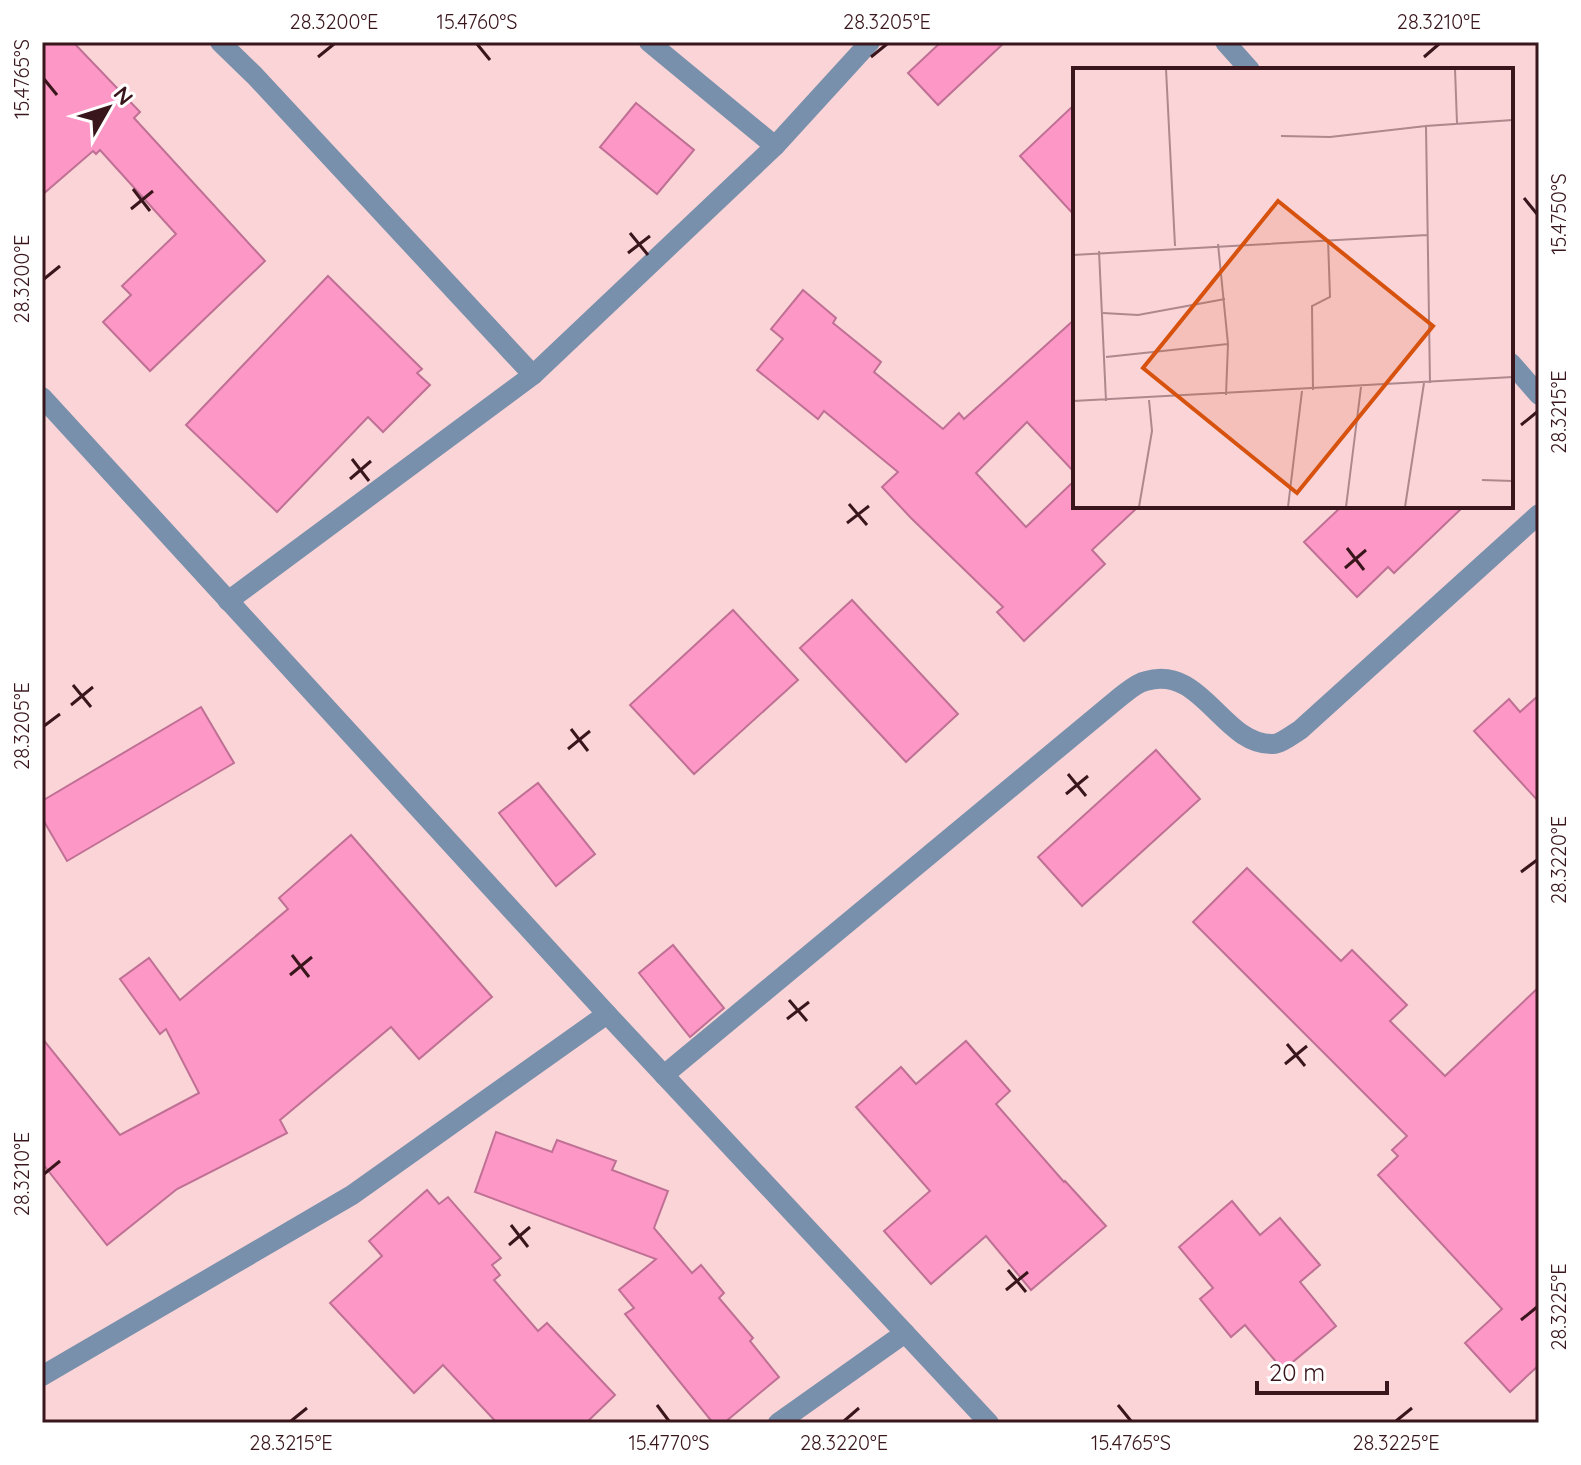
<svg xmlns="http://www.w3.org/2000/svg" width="1581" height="1465" font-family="Quicksand,sans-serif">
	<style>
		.building { fill: #fd97c5; stroke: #bf7094; stroke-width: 2 }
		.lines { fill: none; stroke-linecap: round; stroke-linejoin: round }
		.street { stroke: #7890ab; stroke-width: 20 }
		.ticks { fill: none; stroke: #39161c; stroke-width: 3 }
		.inset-road { fill: none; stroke: #ad888c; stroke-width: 2 }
		.view { fill: #d6520e; fill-opacity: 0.15; stroke: #d6520e; stroke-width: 4 }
		.inset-edge { fill: none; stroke: #39161c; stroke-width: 4 }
		.neatline { fill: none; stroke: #39161c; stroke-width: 3 }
		.ticks-label { font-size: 20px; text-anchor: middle; fill: #39161c }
	</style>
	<rect width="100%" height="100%" fill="#fad4d7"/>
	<!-- building -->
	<g class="building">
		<polygon points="42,42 73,42 140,112 134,118 265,261 150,371 103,322 131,295 122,286 176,234 100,150 96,154 93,151 42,195"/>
		<polygon points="941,42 1005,42 938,105 908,73"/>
		<polygon points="636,103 694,150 657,194 600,147"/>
		<polygon points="1075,104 1075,216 1020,156"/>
		<polygon points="328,276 422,369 417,373 430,385 383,432 368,417 277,512 186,425"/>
		<polygon points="803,290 836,318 833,323 881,362 874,372 943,429 959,413 964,419 1075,319 1075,473 1027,422 976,473 1026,527 1075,480 1075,506 1139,506 1092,550 1105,564 1024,641 997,612 1003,607 911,518 882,487 898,472 824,411 818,419 757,370 783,339 771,329"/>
		<polygon points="1342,506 1464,506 1394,573 1388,567 1357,597 1304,542"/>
		<polygon points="852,600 958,714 906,762 800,648"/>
		<polygon points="733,610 798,680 694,774 630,705"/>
		<polygon points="1539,695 1539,802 1474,731 1509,699 1520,712"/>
		<polygon points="201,707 234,763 67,861 42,818 42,801"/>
		<polygon points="1156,750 1200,799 1082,906 1038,857"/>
		<polygon points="538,783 595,854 556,886 499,813"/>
		<polygon points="351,835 492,997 419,1059 391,1027 280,1120 287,1133 177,1189 107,1245 42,1163 42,1038 120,1135 199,1093 166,1029 160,1034 120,979 149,958 180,1000 288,909 279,898"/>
		<polygon points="1247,868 1341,961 1352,950 1407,1005 1390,1021 1445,1076 1539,987 1539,1365 1510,1392 1465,1343 1502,1309 1378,1175 1398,1156 1392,1150 1407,1136 1193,922"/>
		<polygon points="673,945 724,1008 690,1037 639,973"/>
		<polygon points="966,1041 1010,1091 996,1104 1064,1182 1065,1181 1106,1226 1031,1290 986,1236 931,1284 884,1231 930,1191 856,1107 901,1067 916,1084"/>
		<polygon points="496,1132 552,1152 557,1140 616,1161 612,1170 668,1191 654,1228 692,1273 701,1265 724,1293 719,1298 753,1338 750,1341 779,1377 724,1423 713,1423 625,1314 634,1308 619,1290 656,1259 475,1192"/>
		<polygon points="427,1190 439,1204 448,1197 501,1258 492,1265 500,1275 494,1280 538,1331 547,1323 615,1395 586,1423 497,1423 443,1365 414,1393 330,1303 382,1256 369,1241"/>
		<polygon points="1232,1201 1260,1235 1280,1218 1320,1265 1300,1282 1336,1326 1283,1370 1245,1325 1231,1337 1200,1299 1213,1288 1179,1247"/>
	</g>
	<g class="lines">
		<!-- street -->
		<g class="street">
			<polyline points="220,42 255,76 533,375"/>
			<polyline points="649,42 775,146"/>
			<polyline points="1225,42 1250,70"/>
			<polyline points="1511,363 1539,395"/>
			<polyline points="42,397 607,1014 989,1423"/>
			<polyline points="228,601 533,375 775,146 870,42"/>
			<path d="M 664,1075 L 1120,697 C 1127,692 1136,683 1146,681 C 1202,664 1223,746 1273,744 C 1281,744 1293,734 1300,730 L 1539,514"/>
			<polyline points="42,1376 352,1195 607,1014"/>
			<polyline points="778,1423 905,1333"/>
		</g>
	</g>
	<!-- ticks -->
	<path class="ticks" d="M 477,44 L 490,60M 318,57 L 334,44M 871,57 L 887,44M 1424,57 L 1439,44M 44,79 L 57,95M 133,189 L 150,211M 1524,198 L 1537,214M 131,209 L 153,191M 630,233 L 648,255M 628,253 L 650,236M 44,279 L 60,266M 1521,425 L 1537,412M 352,459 L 369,481M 350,479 L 371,461M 849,504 L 867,525M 847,523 L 869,506M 1347,548 L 1364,570M 1345,568 L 1366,550M 73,685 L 91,707M 71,705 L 93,687M 44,726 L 60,714M 571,729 L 588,751M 568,749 L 590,731M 1068,774 L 1086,796M 1066,794 L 1088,776M 1521,872 L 1537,860M 292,955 L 309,977M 290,975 L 312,957M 789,1000 L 807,1021M 787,1019 L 809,1002M 1287,1044 L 1305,1066M 1285,1064 L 1307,1046M 44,1174 L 60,1161M 511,1225 L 528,1247M 509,1245 L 530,1227M 1008,1270 L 1026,1292M 1006,1290 L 1028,1272M 1521,1320 L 1537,1307M 657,1405 L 669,1421M 1118,1405 L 1131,1421M 291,1421 L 307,1408M 844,1421 L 859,1408M 1396,1421 L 1412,1408"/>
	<!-- overview -->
	<g transform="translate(1073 68)">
		<rect width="440" height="440" fill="#fad4d7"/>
		<path class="inset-road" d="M 93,1 L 102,178M 382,1 L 384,55M 208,68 L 257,69 L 353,58M 145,176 L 155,276 L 153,327M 26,183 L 33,333M 0,187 L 354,167M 30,245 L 65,247 L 152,231M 33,289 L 155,276M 357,315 L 353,58 L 440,52M 240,322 L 239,238 L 257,229 L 255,171M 0,333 L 440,309M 409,412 L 440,413M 66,439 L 79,363 L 76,332M 215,439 L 229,323M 273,439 L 288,319M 332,439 L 351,315"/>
		<path class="view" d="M 205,133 L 360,258 L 224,425 L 70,300 Z"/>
		<rect width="440" height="440" class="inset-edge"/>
	</g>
	<!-- border -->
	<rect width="1581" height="1465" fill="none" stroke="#ffffff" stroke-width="88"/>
	<!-- north arrow -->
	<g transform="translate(108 108) rotate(51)" stroke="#ffffff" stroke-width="6" paint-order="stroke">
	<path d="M0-6L14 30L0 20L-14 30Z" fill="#39161c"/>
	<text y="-12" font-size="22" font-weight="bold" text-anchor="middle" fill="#39161c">N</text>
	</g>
	<!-- scale -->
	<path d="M1257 1381v12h130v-12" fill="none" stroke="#39161c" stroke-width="4"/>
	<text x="1269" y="1381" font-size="24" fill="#39161c" stroke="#ffffff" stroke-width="6" paint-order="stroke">20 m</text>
	<rect x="44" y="44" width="1493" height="1377" class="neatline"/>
	<g class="ticks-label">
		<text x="334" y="29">28.3200°E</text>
		<text x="477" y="29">15.4760°S</text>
		<text x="887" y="29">28.3205°E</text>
		<text x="1439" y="29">28.3210°E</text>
		<text transform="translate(22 79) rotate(-90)" y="7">15.4765°S</text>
		<text transform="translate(1559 214) rotate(-90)" y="7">15.4750°S</text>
		<text transform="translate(22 279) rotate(-90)" y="7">28.3200°E</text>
		<text transform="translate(1559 412) rotate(-90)" y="7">28.3215°E</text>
		<text transform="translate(22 726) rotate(-90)" y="7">28.3205°E</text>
		<text transform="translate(1559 860) rotate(-90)" y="7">28.3220°E</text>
		<text transform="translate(22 1174) rotate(-90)" y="7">28.3210°E</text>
		<text transform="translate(1559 1307) rotate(-90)" y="7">28.3225°E</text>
		<text x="291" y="1450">28.3215°E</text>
		<text x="669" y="1450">15.4770°S</text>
		<text x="844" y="1450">28.3220°E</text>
		<text x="1131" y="1450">15.4765°S</text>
		<text x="1396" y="1450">28.3225°E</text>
	</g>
</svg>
